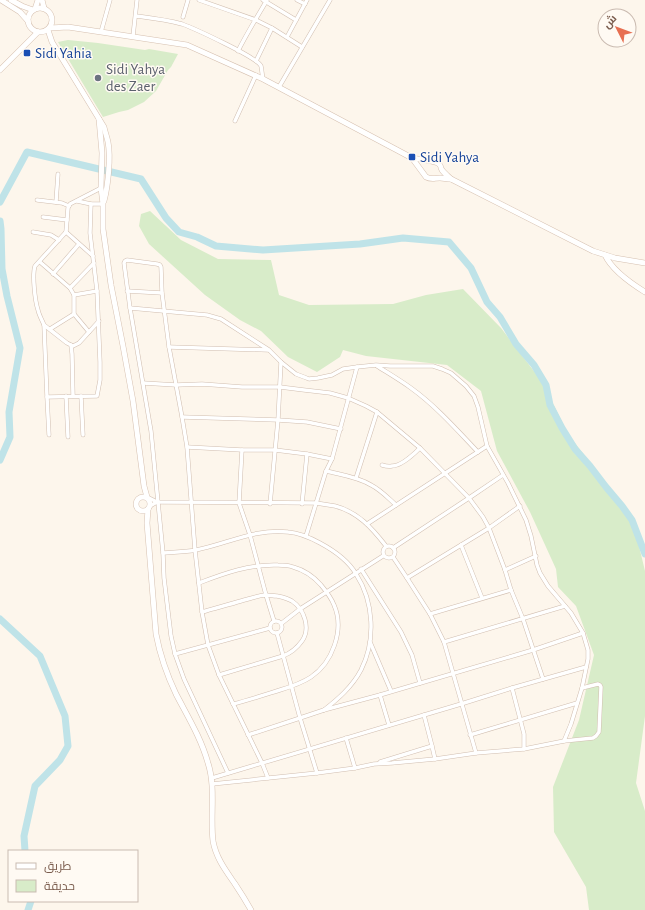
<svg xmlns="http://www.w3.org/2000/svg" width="645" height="910" font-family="'Alegreya Sans',Cairo,sans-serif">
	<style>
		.green { fill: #d8ecc9 }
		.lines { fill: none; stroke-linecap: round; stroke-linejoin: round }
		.river { stroke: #bfe3e8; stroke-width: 7 }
		.street-casing { stroke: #d1beb0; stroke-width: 4.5 }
		.secondary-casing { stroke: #d6c0b0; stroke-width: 6 }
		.street { stroke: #fff; stroke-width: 3.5 }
		.secondary { stroke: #fff; stroke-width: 5 }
		.transit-dot { fill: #1a4fb4; stroke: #fffaf3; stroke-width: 1.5 }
		.worship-dot { fill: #6b7280; stroke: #fffaf3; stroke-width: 1.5 }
		.labels { text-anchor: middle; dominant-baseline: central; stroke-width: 3; stroke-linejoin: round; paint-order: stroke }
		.transit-label { font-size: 15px; fill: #164399; stroke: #fffaf3; text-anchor: start }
		.worship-label { font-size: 15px; fill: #5b616d; stroke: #fffaf3; text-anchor: start }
	</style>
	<rect width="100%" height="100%" fill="#fdf6ec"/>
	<!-- green -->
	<g class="green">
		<polygon points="68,40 98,43 145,50 149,49 178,54 171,67 168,70 156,91 144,102 128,110 119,112 103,117 58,42"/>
		<polygon points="150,211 181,240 218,259 271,260 279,295 309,305 393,304 426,295 463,289 501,328 543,383 568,434 632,517 645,571 645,716 636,783 645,811 645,910 589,910 586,887 554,832 553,787 579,720 594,655 576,606 558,587 556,569 530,512 497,451 481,391 447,365 366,356 343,350 340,357 317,372 288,357 261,331 240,320 205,295 149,244 139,226 141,214"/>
	</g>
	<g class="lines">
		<!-- river -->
		<g class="river">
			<polyline points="0,202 27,152 141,179 166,218 179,232 197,237 216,246 263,250 360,244 403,238 449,242 471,268 487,302 500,317 516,344 534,365 546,385 550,405 562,428 575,449 590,466 606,487 622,506 632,520 645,554"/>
			<polyline points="0,221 1,229 2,269 7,296 20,348 9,412 10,437 0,460"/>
			<polyline points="0,619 40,656 65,716 68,746 60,760 35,786 24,836 25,851"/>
			<polyline points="28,910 31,901"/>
		</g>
		<!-- street casing -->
		<g class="street-casing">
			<g id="street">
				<polyline points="199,0 256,20 272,28 302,47"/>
				<polyline points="263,0 296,20"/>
				<polyline points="297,0 305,4"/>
				<path d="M 136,16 C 151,18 167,20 182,24 C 193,28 257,57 261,66 C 262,70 262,75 263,79"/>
				<polyline points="183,17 188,0"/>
				<polyline points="101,32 110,0"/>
				<polyline points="133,36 137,0"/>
				<polyline points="287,37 307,0"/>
				<path d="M 238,51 C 247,33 257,17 267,0"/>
				<polyline points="256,61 272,28"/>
				<polyline points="279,87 330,0"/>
				<polyline points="235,121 256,75"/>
				<polyline points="37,200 62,203 69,206"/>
				<polyline points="77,201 91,204 103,204"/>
				<polyline points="56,202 58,174"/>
				<path d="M 91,204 L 90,233 L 97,291 L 100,362 L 100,380 L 97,396 L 47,397 L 44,325 C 42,320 39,315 38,310 C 35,301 32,275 35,266 L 66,232 L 68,208 L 70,204 L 101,188"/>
				<polyline points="43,217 67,220"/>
				<polyline points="33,232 51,235 59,240"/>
				<polyline points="66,232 93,256"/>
				<polyline points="40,262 70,288 94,263"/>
				<polyline points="53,274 79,244"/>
				<polyline points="70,288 74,295 74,314 89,332"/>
				<polyline points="127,291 162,293"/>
				<polyline points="74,295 97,291"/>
				<polyline points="130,308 207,315 221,319 269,350 281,362 296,374 304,377 309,379 318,378 332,375 343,369 357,367 376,365 390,366 433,366 442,369 451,373 466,386 474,396 478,407 487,446 508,483 526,520 531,536 537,565 540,573 548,586 571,613 583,633 588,650 588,659 582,688 571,724 564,741"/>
				<polyline points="44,325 67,343 73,346 79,343 99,321"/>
				<polyline points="50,329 74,314"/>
				<polyline points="71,345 72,354 73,396"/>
				<polyline points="169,347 268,350"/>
				<path d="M 377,366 C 388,373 400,380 411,388 C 436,406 457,430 478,452"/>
				<polyline points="143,383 176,385 202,384 242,387 280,387 304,390 330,393 348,398 366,406 377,412 420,448 469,498 483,517 489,528 505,570 511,590 523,619 543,679"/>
				<polyline points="66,396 68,437"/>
				<polyline points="81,396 83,435"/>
				<polyline points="47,397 49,435"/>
				<polyline points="182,417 278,420 307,422 341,429"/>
				<polyline points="187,447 242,450 275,450 307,454 332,459"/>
				<polyline points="242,450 239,503 250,535 266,595 274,621"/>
				<path d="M 382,465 C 385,466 388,467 392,466 C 401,466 414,454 420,448"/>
				<path d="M 326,471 C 342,475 358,477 371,485 C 381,490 388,498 396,505"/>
				<polyline points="356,478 377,412"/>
				<path d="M 149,498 L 157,502 L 316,503 C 322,504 329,505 335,506 C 358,512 372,528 386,546"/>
				<polyline points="270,504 278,420 281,362"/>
				<polyline points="302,504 307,454"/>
				<polyline points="150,506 157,502"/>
				<polyline points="367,524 487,446"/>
				<polyline points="306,536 326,471 332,459 357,367"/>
				<polyline points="461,545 482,598"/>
				<circle cx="389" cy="552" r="6"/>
				<polyline points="393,548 469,498 503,475"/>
				<path d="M 163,553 C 174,552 185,552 196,550 C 227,544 256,528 288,532 C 300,533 309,537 320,543 C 333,550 348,560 356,574 C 374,602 376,640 361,670 C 352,687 338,699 324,710"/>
				<polyline points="393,557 407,578 430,614 444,642 476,753"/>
				<polyline points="361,569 401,632 412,655 420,683"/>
				<polyline points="505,570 536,556"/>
				<polyline points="407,578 489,528 520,506"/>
				<path d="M 199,583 C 225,573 250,564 278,565 C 283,565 288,565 293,567 C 304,570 314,577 321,585 C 326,591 331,597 334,605 C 345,630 332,663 311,677 C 302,683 290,687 280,690 C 264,695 249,700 233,704"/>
				<path d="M 202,612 C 215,608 228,605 241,601 C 249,599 257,596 265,595 C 269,595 273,596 277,596 C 282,597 287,598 292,601 C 304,609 311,628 302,641 C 297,648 291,653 283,656 L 219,675"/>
				<polyline points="430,614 511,590"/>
				<circle cx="276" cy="627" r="6"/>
				<polyline points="282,623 300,609 383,556"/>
				<polyline points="277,633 300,718 317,773"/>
				<polyline points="370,642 391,691"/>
				<polyline points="444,642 565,606"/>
				<polyline points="175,654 270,628"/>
				<polyline points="512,688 524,734 524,749"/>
				<polyline points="380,695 389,725"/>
				<polyline points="424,715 432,746"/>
				<polyline points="248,735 300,718 324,710 380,695 533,650 583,633"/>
				<polyline points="470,735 577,703"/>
				<polyline points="346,738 355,768"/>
				<polyline points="380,762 432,746 435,759"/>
				<polyline points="228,773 184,679 175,654 171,636 164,578 163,553 151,431 130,308 124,263 125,261 127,260 157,264 160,265 161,267 162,293 169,347 182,417 187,447 195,550 202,612 208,645 219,675 262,763 268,778"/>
				<polyline points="212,778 461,704 512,688 586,667"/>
				<polyline points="212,784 317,773 355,768 374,764 392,763 435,759 476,753 524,749 564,741 593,738 596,736 599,732 601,687 600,685 598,684 582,688"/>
			</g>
		</g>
		<!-- secondary casing -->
		<g class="secondary-casing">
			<g id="secondary">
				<polyline points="1,0 20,12 28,21"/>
				<polyline points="11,0 22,6 33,10"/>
				<polyline points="42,0 44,8"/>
				<circle cx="40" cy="20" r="12"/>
				<polyline points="35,9 38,0"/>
				<path d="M 50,28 L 68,27 L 187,45 L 263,79 L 397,150 L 412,158 L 426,177 C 432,180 434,178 440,178 C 443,178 447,179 451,179"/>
				<path d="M 48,30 L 52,42 L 104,127 C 105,132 107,137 108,142 C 111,157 108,186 104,201"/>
				<polyline points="0,70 38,32"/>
				<polyline points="99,119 102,153 101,188 103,204 103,229 111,285 123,346 133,401 144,486 147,497"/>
				<path d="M 412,158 C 417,159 436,161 439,164 C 443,169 439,165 442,170 C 444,173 448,176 451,179 L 593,251 L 615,258 L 645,263"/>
				<path d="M 605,255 C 612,270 632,284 645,292"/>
				<circle cx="143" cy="504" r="7"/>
				<path d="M 148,509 L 147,523 L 156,634 C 160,655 167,675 176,694 C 188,717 201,738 208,763 C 216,788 210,815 213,841 C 216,858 226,871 235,884 C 241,893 246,901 251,910"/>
			</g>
		</g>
		<!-- street -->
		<use href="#street" class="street"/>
		<!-- secondary -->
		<use href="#secondary" class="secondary"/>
	</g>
	<!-- markers -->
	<g class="transit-dot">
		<rect x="23" y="49" width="8" height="8" rx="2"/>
		<rect x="408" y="153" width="8" height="8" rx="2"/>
	</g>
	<circle class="worship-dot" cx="98" cy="78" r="4"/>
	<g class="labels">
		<!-- transit labels -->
		<g class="transit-label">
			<text x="35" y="53">Sidi Yahia</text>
			<text x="420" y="157">Sidi Yahya</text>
		</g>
		<!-- worship labels -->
		<g class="worship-label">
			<text x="106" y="69">Sidi Yahya<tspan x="106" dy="17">des Zaer</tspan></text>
		</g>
	</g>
	<!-- legend -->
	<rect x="8" y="850" width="130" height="52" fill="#fffaf3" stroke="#cabbb1"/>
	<rect x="16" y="863" width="20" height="6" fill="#ffffff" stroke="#cabbb1"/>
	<text x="44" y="870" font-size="12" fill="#7a5c4d">طريق</text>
	<rect x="16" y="880" width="20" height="12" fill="#d8ecc9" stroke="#cabbb1"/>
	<text x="44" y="890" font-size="12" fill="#7a5c4d">حديقة</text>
	<!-- north arrow -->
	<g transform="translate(617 28) rotate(312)"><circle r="19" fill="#fffaf3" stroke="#cabbb1"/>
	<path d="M0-3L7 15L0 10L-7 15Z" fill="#e76f51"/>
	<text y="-6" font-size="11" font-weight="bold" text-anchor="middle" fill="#7a5c4d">ش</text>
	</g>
</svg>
